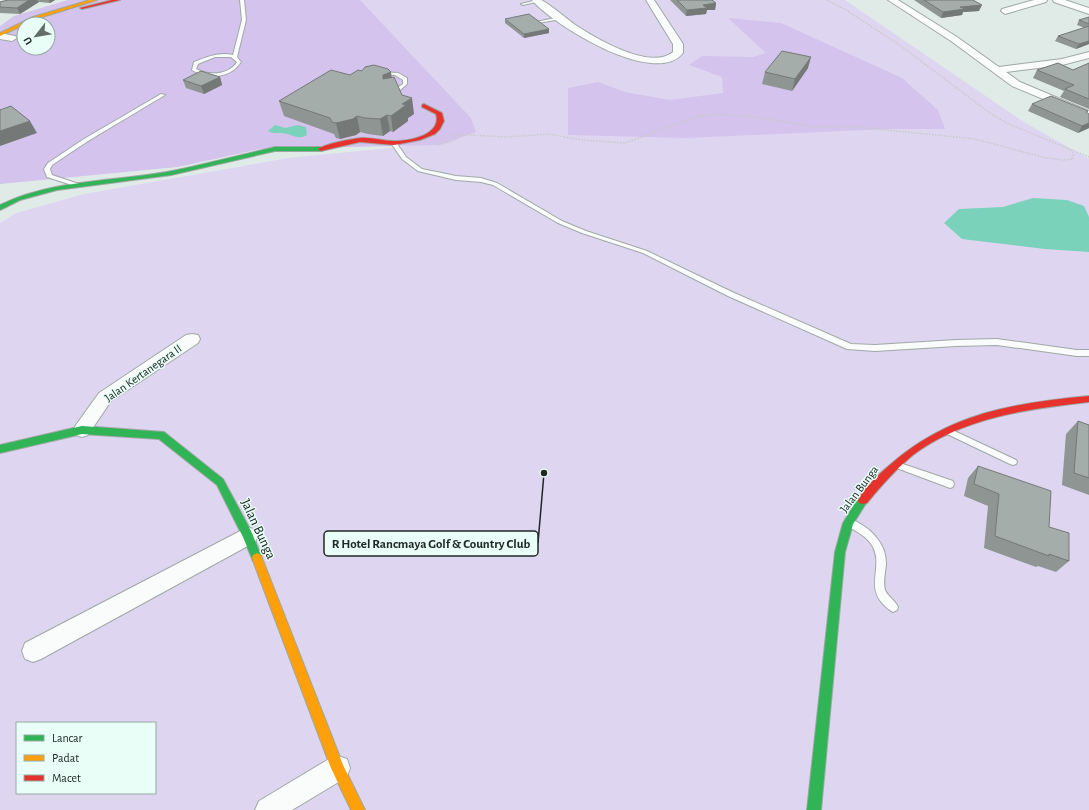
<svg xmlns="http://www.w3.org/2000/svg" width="1089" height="810" font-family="'Alegreya Sans',sans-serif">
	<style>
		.green { fill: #ded6f0; fill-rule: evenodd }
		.forest { fill: #d4c3ed; fill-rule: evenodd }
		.water { fill: #7bd2bb }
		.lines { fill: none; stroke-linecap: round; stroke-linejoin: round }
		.lane-casing { stroke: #9fa8a5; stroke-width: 2 }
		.street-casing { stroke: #9fa8a5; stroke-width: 2 }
		.fast-casing { stroke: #9fa8a5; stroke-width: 2 }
		.slow-casing { stroke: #9fa8a5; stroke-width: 2 }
		.jam-casing { stroke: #9fa8a5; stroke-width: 2 }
		.path { stroke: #c6cbc9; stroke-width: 1.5; stroke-dasharray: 1.5 1.5; stroke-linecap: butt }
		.lane { fill: #fafcfc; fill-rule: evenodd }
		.street { fill: #fafcfc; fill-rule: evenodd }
		.fast { fill: #30b455; fill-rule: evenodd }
		.slow { fill: #ff9f0a; fill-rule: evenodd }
		.jam { fill: #e5322d; fill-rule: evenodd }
		.wall { fill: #8e9593 }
		.shaded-wall { fill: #747978 }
		.building { fill: #a5adab; stroke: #747978 }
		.labels { text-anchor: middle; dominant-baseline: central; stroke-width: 3; stroke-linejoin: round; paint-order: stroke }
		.street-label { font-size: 12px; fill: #202825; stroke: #e8fef6 }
		.near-street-label { font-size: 14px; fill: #202825; stroke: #e8fef6 }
		.leader { fill: none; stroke: #202825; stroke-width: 1.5 }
		.callout-dot { fill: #202825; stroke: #e8fef6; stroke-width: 1.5 }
		.callout { fill: #e8fef6; stroke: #202825; stroke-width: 1.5 }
		.callout-label { font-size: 13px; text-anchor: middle; font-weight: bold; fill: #202825 }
	</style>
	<rect width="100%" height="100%" fill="#e0ebe8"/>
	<!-- green -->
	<path class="green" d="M 349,0 L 845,0 L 1024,122 L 1089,159 L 1089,810 L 0,810 L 0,223 L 16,213 L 84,194 L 288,158 L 409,146 L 434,140 ZM 17,723 L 155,723 L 155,793 L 17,793 Z"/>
	<!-- forest -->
	<g class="forest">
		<path d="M 68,0 L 360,0 L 471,118 L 476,132 L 439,145 L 260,149 L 178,167 L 0,184 L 0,26 L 14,16 ZM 24,24 L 48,24 L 48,48 L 24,48 Z"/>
		<polygon points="728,18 781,23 902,78 938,110 945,129 887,129 687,138 568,135 568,88 598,82 625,92 670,100 723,93 722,77 689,65 702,56 753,57 766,53"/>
	</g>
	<!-- water -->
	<g class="water">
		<path d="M 275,125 L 285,128 L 298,125 L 306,127 L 307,135 C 297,141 291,133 281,133 C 276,133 273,134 268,131 Z"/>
		<polygon points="1033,198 1067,200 1084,206 1089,217 1089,252 1045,249 962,239 944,223 959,209 1003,207"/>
	</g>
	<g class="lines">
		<!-- lane casing -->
		<g class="lane-casing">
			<g id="lane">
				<path d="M 240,0 L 244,0 L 246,20 L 237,57 L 241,62 C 231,78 208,80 192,70 L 194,62 C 207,57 219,52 233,55 L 242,20 ZM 215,57 L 231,57 L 237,62 C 229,75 209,76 196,69 L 198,64 Z"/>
				<polygon points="537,0 540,1 523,5 521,4"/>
				<polygon points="560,17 561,19 538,23 536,22"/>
				<polygon points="381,72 398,73 407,78 407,84 399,91 387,93 387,91 395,89 403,84 403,80 395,75 379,74 379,72"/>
				<polygon points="161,94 165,95 88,141 52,165 50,169 52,175 79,184 79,186 75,186 47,177 44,169 48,163 84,139"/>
				<polygon points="392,142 396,142 406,157 422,169 456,176 481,178 497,183 562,221 586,231 647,251 732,292 851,344 875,345 956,340 997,339 1077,350 1089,350 1089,356 1077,356 997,345 956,346 875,351 847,349 728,296 643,253 582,233 558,223 493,185 481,182 456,180 418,171 402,159 391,143"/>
				<polygon points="948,428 1016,460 1017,462 1016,464 1013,465 1010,464 945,433 944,431 945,429"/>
				<polygon points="897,462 953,481 954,484 953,487 950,488 894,467 893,465 894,463"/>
				<path d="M 850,519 C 869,526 887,543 886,565 C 885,573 883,582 885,590 C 888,597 895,600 898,607 L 897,610 L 893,612 C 889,610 886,607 883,604 C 866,586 883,566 873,547 C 868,537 856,531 847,526 L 845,523 L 847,520 Z"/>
			</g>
		</g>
		<!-- street casing -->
		<g class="street-casing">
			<g id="street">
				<path d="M 532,0 C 534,0 539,0 541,0 C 547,2 567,19 574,24 C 595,38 650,71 673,52 L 673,44 L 646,0 L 654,0 L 683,44 L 683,53 C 655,88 553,25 532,0 Z"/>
				<polygon points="888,0 898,0 957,37 999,67 1062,59 1089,52 1089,58 1062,65 1006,72 1020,82 1089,111 1089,118 1012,86 951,41"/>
				<polygon points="1034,0 1047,0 1046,2 1005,14 1001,11 1002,9"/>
				<polygon points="1053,0 1065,0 1089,8 1089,14 1054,2"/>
				<polygon points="0,33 15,36 17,38 12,41 0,39"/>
				<polygon points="192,334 198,335 200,339 198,343 111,401 88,435 82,437 76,435 73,430 76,425 99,393 186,335"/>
				<polygon points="248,527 255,530 258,536 255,542 41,659 33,662 25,659 22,651 25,643"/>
				<polygon points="338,756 347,759 350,768 347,777 292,810 255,810 259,801 329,759"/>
			</g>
		</g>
		<!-- fast casing -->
		<g class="fast-casing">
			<g id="fast">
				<path d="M 275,147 L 321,147 L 324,149 L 321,151 L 275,151 L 171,175 L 57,190 L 20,200 L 0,210 L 0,205 C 53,179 114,182 172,171 C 206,164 241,155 275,147 Z"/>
				<polygon points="82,426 164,432 223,479 252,533 262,558 261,561 257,563 253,561 243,537 217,485 159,439 82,434 0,453 0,445"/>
				<polygon points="863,496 867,497 868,500 853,524 845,552 821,810 807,810 835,552 843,523 859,497"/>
			</g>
		</g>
		<!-- slow casing -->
		<g class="slow-casing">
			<g id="slow">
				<polygon points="90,0 97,0 36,19 0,36 0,33 33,17"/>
				<polygon points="257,553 261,555 262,558 343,765 365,810 351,810 331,768 252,558 253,555"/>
			</g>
		</g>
		<!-- jam casing -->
		<g class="jam-casing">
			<g id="jam">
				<polygon points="112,0 120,0 82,9 80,8"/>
				<path d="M 424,104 L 442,113 L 444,121 L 440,129 L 435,134 L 420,140 L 394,145 L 360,142 L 321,151 L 318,149 C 325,144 351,139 360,138 C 371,137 383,141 394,141 C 410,141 442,135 436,114 L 422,107 L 422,105 Z"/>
				<path d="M 1089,396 L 1089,402 C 1028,409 964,417 913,455 C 896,469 881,486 867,503 L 863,504 L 859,503 L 858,500 C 864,488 880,473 891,464 C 950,413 1014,403 1089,396 Z"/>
			</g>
		</g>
		<!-- path -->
		<g class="path">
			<polyline points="827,0 846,10 901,46 991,114 1009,124 1089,157"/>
			<polyline points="450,134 507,137 549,134 582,140 625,143 697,117 716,114 755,117 816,127 857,127 975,139 1042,157 1062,160 1073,159 1073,152"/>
			<polyline points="438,145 453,141 462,135"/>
		</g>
		<!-- lane -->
		<use href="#lane" class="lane"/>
		<!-- street -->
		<use href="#street" class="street"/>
		<!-- fast -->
		<use href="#fast" class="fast"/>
		<!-- slow -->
		<use href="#slow" class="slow"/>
		<!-- jam -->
		<use href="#jam" class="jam"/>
	</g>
	<!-- wall -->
	<g class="wall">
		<polygon points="8,0 55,0 50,3 39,2 20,14 0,13 0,2"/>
		<polygon points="670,0 712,0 716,3 715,10 707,10 706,14 686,16"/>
		<polygon points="914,0 973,0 979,11 963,12 962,15 941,18"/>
		<polygon points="1089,17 1089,44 1076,49 1055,41 1058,36 1085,28 1077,25 1079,20"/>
		<polygon points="505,19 549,33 524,38 505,23"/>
		<polygon points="1089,63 1089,109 1060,97 1064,91 1033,78 1037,70 1073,70"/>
		<polygon points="808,68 792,91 762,84 765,72"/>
		<polygon points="350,75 391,78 414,114 408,118 408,121 393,132 390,131 383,136 368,134 360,132 356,135 340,139 336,138 334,134 284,116 279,101"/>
		<polygon points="220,77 222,85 204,94 186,88 183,80"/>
		<polygon points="1032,104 1087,113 1089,128 1078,133 1028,111"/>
		<polygon points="1078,421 1089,425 1089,495 1062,485 1066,434"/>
		<polygon points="978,466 1049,527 1069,561 1056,572 1038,566 1036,567 984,548 988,506 964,496 968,478"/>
	</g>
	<!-- shaded-wall -->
	<g class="shaded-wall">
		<polygon points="29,0 37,0 39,2 20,14 17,8"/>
		<polygon points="49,0 55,0 50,3"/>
		<polygon points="716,3 715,10 707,10 706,14 686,16 687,10 703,5"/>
		<polygon points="982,5 979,11 963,12 962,15 941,18 943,12 960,7"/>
		<polygon points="549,29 549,33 524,38 524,34"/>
		<polygon points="1089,41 1089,44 1076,49 1079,44"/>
		<polygon points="811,57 808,68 792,91 795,79"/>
		<polygon points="391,72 393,88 383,79 383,75"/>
		<polygon points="220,77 222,85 204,94 201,86"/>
		<polygon points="412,98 414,114 408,118 408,121 393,132 391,116 402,104"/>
		<polygon points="387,115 390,131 383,136 380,119"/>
		<polygon points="357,116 360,132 356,135 340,139 336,123"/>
		<polygon points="30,121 37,133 0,146 0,131"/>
		<polygon points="1089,123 1089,128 1078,133 1082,126"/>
	</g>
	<!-- building -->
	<g class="building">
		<polygon points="8,0 29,0 17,8 0,7 0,2"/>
		<polygon points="677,0 712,0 716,3 703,5 707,8 687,10"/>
		<polygon points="924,0 973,0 982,5 960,7 965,9 943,12"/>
		<polygon points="529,14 549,29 524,34 505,19"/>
		<polygon points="1089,17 1089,24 1079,20"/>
		<polygon points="1089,26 1089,41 1079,44 1058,36"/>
		<polygon points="782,51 811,57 795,79 765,72"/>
		<polygon points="1058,63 1073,70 1089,63 1089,99 1065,89 1074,85 1037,70"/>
		<polygon points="374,65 388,69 391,72 383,75 383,79 394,77 402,95 412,98 402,104 406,105 391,116 387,115 380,119 365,118 357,116 353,119 336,123 332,122 330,118 279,101 331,70 350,75 358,70 362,71 365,67"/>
		<polygon points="201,71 220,77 201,86 183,80"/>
		<polygon points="1051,96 1088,111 1086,112 1089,114 1089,123 1082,126 1032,104"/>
		<polygon points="11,106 30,121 0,131 0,110"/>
		<polygon points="1078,421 1089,425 1089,478 1074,473"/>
		<polygon points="978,466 1051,491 1049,527 1069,533 1069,561 1049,554 1049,556 995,536 999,494 974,484"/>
	</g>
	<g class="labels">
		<!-- street labels -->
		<g class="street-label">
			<text transform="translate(143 373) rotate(-35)">Jalan Kertanegara II</text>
			<text transform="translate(859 489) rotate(-53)">Jalan Bunga</text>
		</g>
		<!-- near-street labels -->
		<g class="near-street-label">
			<text transform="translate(258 529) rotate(65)">Jalan Bunga</text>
		</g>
	</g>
	<!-- callouts -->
	<path class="leader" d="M544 473L538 543"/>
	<circle class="callout-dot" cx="544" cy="473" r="4"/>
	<rect class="callout" x="324" y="531" width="214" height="25" rx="4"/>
	<g class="callout-label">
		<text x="431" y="548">R Hotel Rancmaya Golf &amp; Country Club</text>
	</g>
	<!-- legend -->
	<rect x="16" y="722" width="140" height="72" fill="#e8fef6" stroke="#98a8a2"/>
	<rect x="24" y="735" width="20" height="6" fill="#30b455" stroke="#98a8a2"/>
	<text x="52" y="742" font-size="12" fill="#202825">Lancar</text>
	<rect x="24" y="755" width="20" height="6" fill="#ff9f0a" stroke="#98a8a2"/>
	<text x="52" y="762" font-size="12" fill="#202825">Padat</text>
	<rect x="24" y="775" width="20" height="6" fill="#e5322d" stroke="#98a8a2"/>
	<text x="52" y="782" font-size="12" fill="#202825">Macet</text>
	<!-- north arrow -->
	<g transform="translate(36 36) rotate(239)"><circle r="19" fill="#e8fef6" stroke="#98a8a2"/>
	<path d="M0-3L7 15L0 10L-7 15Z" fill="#636c69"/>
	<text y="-6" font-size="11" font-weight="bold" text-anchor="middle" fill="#202825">U</text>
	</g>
</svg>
